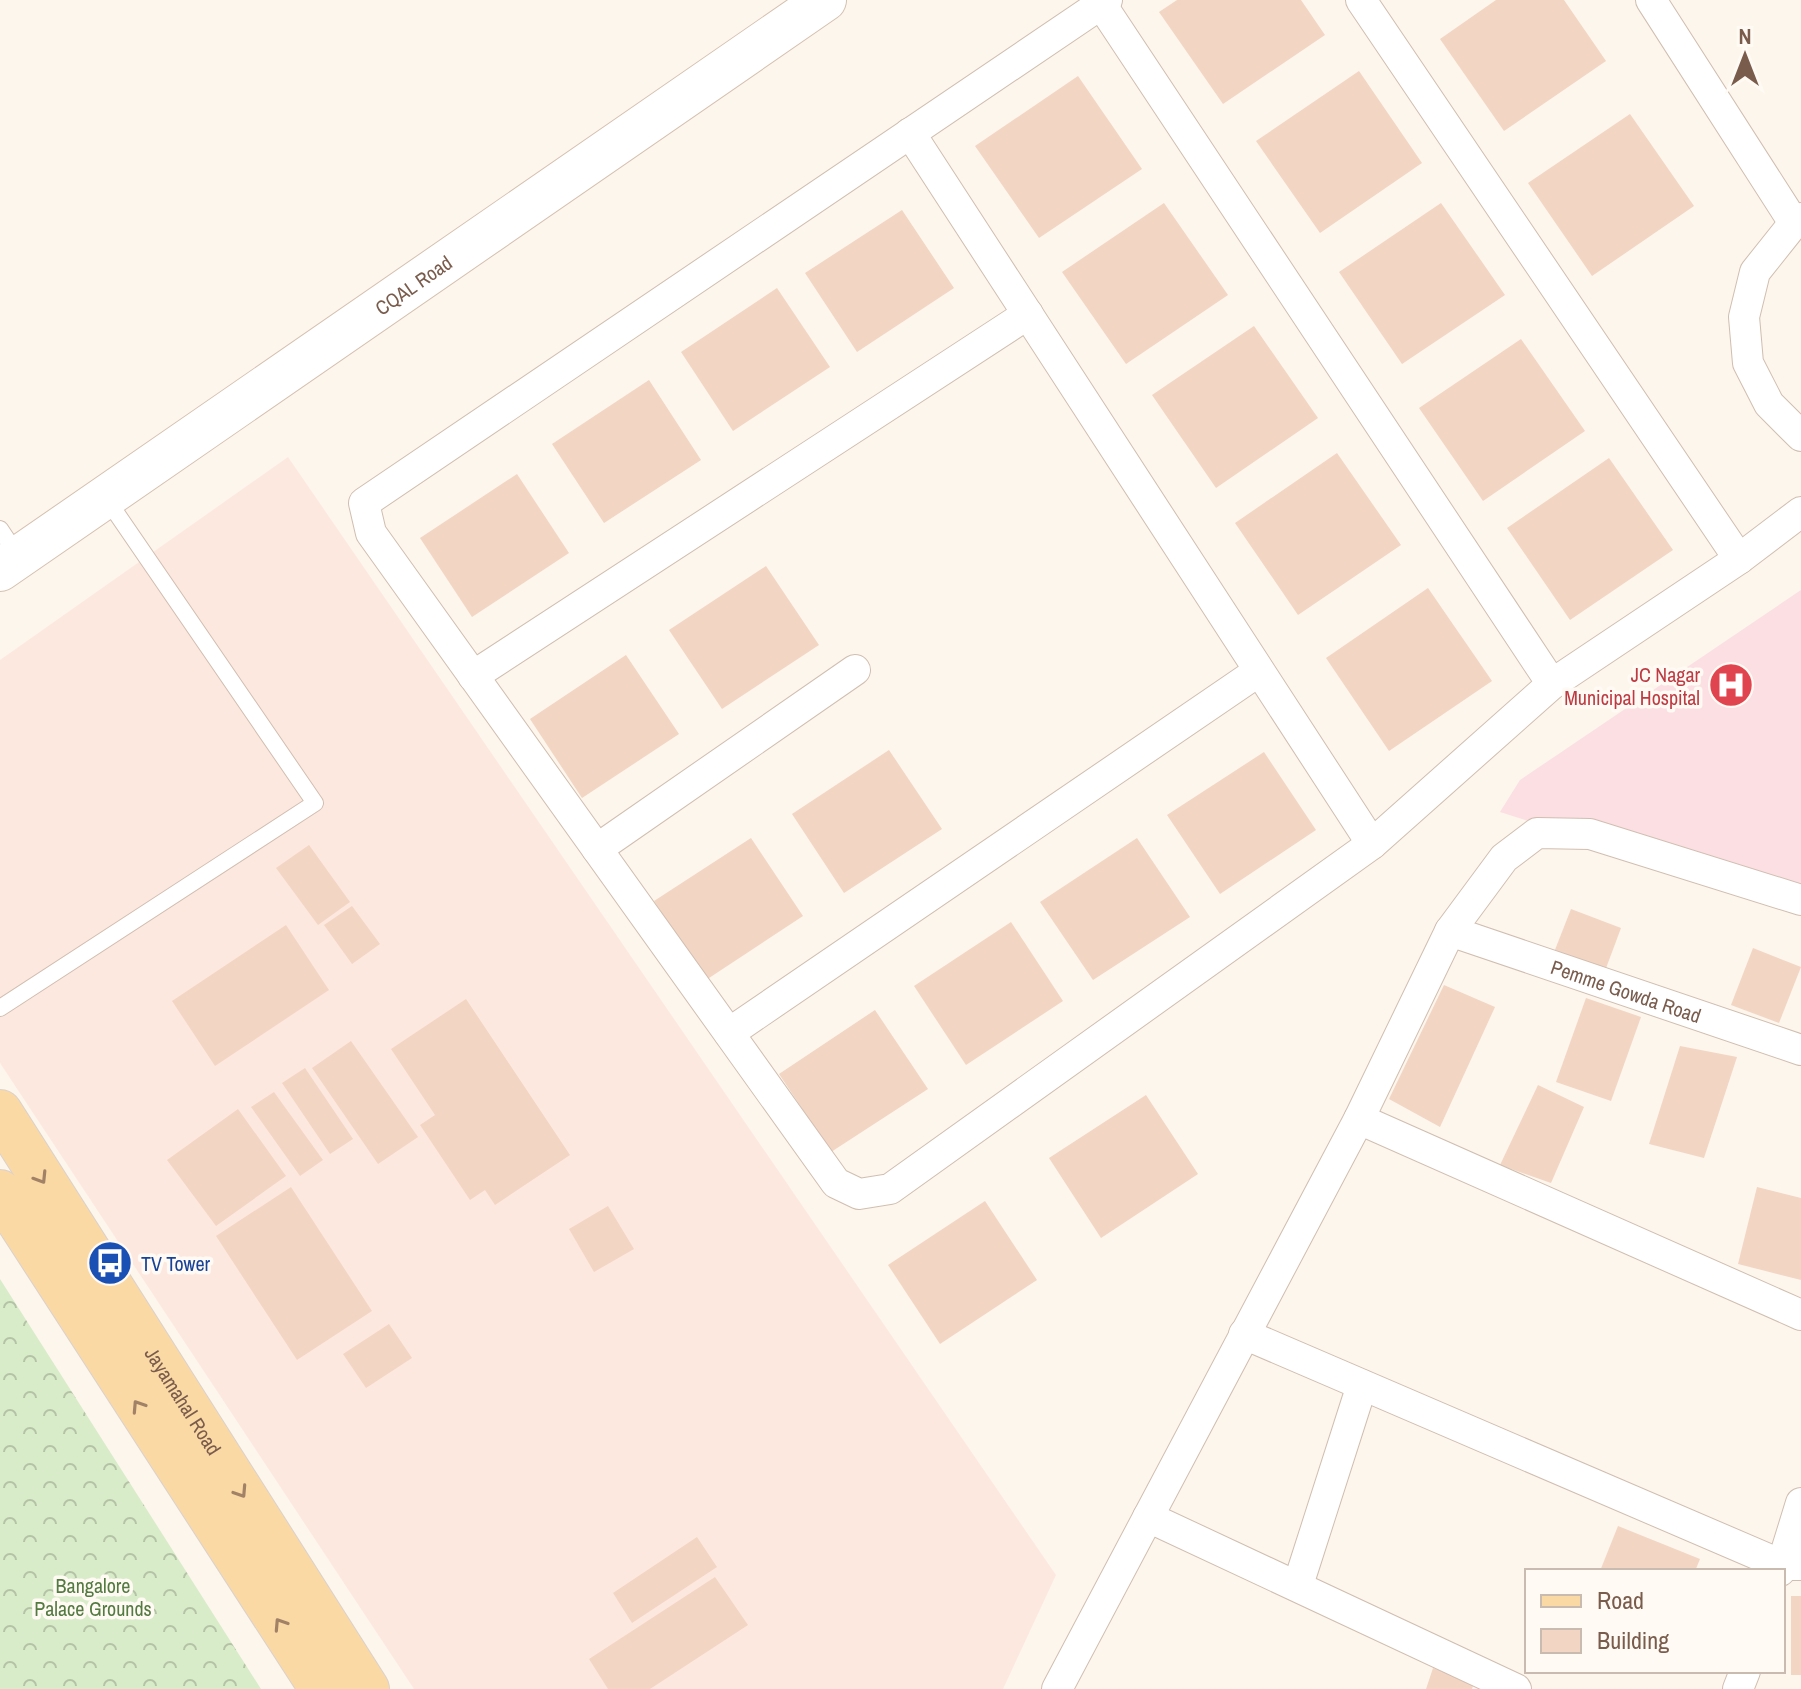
<svg xmlns="http://www.w3.org/2000/svg" width="1801" height="1689" font-family="'Archivo Narrow',sans-serif">
	<style>
		.commercial { fill: #fde8e0 }
		.medical { fill: #fbdfe3 }
		.forest { fill: url(#forest-crowns) }
		.building { fill: #f3d5c3 }
		.lines { fill: none; stroke-linecap: round; stroke-linejoin: round }
		.lane-casing { stroke: #d1beb0; stroke-width: 18 }
		.street-casing { stroke: #d1beb0; stroke-width: 32 }
		.secondary-casing { stroke: #d6c0b0; stroke-width: 44 }
		.primary-casing { stroke: #dad1cd; stroke-width: 46 }
		.lane { stroke: #fff; stroke-width: 16 }
		.street { stroke: #fff; stroke-width: 30 }
		.secondary { stroke: #fff; stroke-width: 42 }
		.primary { stroke: #fbd9a5; stroke-width: 44 }
		.oneway { stroke: #a18267 }
		.labels { text-anchor: middle; dominant-baseline: central; stroke-width: 7; stroke-linejoin: round; paint-order: stroke }
		.street-label { font-size: 20px; fill: #7a5c4d; stroke: #fffaf3 }
		.health-label { font-size: 20px; fill: #be3a42; stroke: #fffaf3; text-anchor: end }
		.transit-label { font-size: 20px; fill: #164399; stroke: #fffaf3; text-anchor: start }
		.park-label { font-size: 20px; fill: #537a41; stroke: #fffaf3 }
	</style>
	<defs>
		<pattern id="forest-crowns" width="20" height="18" patternUnits="userSpaceOnUse" patternTransform="scale(2)"><rect width="20" height="18" fill="#d8ecc9"/><path d="M2 6a3 3 0 1 1 6 0M12 15a3 3 0 1 1 6 0" fill="none" stroke="#b4c2a5"/></pattern>
	</defs>
	<rect width="100%" height="100%" fill="#fdf6ec"/>
	<!-- commercial -->
	<polygon class="commercial" points="288,457 1056,1575 1003,1689 414,1689 0,1063 0,660"/>
	<!-- medical -->
	<polygon class="medical" points="1801,590 1801,908 1500,812 1520,780"/>
	<!-- forest -->
	<polygon class="forest" points="0,1279 261,1689 0,1689"/>
	<!-- building -->
	<g class="building">
		<polygon points="1177,0 1301,0 1325,35 1223,104 1159,12"/>
		<polygon points="1496,0 1564,0 1606,61 1504,131 1440,39"/>
		<polygon points="1359,71 1422,163 1320,233 1256,141"/>
		<polygon points="1078,76 1142,169 1039,238 975,146"/>
		<polygon points="1630,114 1694,206 1592,276 1528,183"/>
		<polygon points="1164,203 1228,295 1126,364 1062,272"/>
		<polygon points="1441,203 1505,295 1402,364 1339,272"/>
		<polygon points="902,210 954,288 857,352 805,273"/>
		<polygon points="777,288 830,367 733,431 681,352"/>
		<polygon points="1254,326 1318,418 1216,488 1152,395"/>
		<polygon points="1521,339 1585,431 1483,501 1419,408"/>
		<polygon points="649,380 701,460 604,523 552,444"/>
		<polygon points="1337,453 1401,545 1298,615 1235,523"/>
		<polygon points="1609,458 1673,550 1570,620 1507,528"/>
		<polygon points="517,474 569,553 472,617 420,538"/>
		<polygon points="766,566 819,645 722,709 669,630"/>
		<polygon points="1428,588 1492,681 1389,751 1326,658"/>
		<polygon points="626,655 679,734 582,798 530,719"/>
		<polygon points="889,750 942,829 844,893 792,814"/>
		<polygon points="1264,752 1316,830 1220,894 1167,815"/>
		<polygon points="751,838 803,916 706,980 654,901"/>
		<polygon points="1137,838 1190,917 1093,980 1040,902"/>
		<polygon points="309,845 350,902 318,925 276,868"/>
		<polygon points="352,906 380,944 352,964 324,925"/>
		<polygon points="1571,909 1621,928 1602,979 1551,960"/>
		<polygon points="1011,922 1063,1001 966,1065 914,986"/>
		<polygon points="286,925 329,990 215,1066 172,1001"/>
		<polygon points="1753,948 1801,967 1779,1023 1731,1005"/>
		<polygon points="1444,985 1495,1007 1440,1127 1389,1099"/>
		<polygon points="1586,998 1641,1017 1611,1101 1556,1082"/>
		<polygon points="466,999 570,1155 495,1205 485,1190 470,1200 420,1125 435,1115 391,1049"/>
		<polygon points="875,1010 928,1089 831,1152 779,1074"/>
		<polygon points="351,1041 418,1137 378,1164 312,1068"/>
		<polygon points="1680,1046 1737,1057 1704,1158 1649,1144"/>
		<polygon points="305,1068 353,1139 330,1154 282,1083"/>
		<polygon points="1538,1085 1584,1107 1551,1183 1500,1165"/>
		<polygon points="274,1092 323,1160 300,1176 251,1107"/>
		<polygon points="1146,1095 1198,1174 1101,1238 1049,1158"/>
		<polygon points="238,1109 286,1176 216,1226 167,1160"/>
		<polygon points="291,1187 372,1311 297,1360 216,1236"/>
		<polygon points="1757,1187 1801,1198 1801,1280 1738,1264"/>
		<polygon points="985,1201 1037,1280 940,1344 888,1265"/>
		<polygon points="608,1206 634,1249 594,1272 569,1229"/>
		<polygon points="389,1324 412,1358 366,1388 343,1354"/>
		<polygon points="1618,1526 1700,1559 1695,1571 1600,1571"/>
		<polygon points="697,1537 717,1567 632,1623 613,1593"/>
		<polygon points="715,1577 748,1625 650,1689 608,1689 589,1659"/>
		<rect x="1791" y="1596" width="10" height="79"/>
		<polygon points="1433,1668 1474,1682 1472,1689 1426,1689"/>
	</g>
	<g class="lines">
		<!-- lane casing -->
		<g class="lane-casing">
			<g id="lane">
				<polyline points="0,529 18,556"/>
				<polyline points="0,1008 315,803 106,498"/>
			</g>
		</g>
		<!-- street casing -->
		<g class="street-casing">
			<g id="street">
				<polyline points="1107,0 364,503 371,533 836,1183 859,1194 890,1189 1372,844 1552,684 1739,559 1361,0"/>
				<polyline points="1651,0 1794,223"/>
				<polyline points="1101,4 1552,684"/>
				<polyline points="910,133 1372,844"/>
				<polyline points="1801,218 1794,223 1755,272 1744,317 1748,363 1769,404 1801,436"/>
				<polyline points="1739,559 1801,512"/>
				<polyline points="473,676 1028,314"/>
				<polyline points="597,849 855,670"/>
				<path id="s1" d="M 1450,931 L 1801,1050"/>
				<polyline points="729,1033 1259,671"/>
				<polyline points="1359,1119 1801,1315"/>
				<polyline points="1244,1334 1782,1565 1801,1565"/>
				<polyline points="1148,1517 1516,1689"/>
				<polyline points="1780,1571 1801,1503"/>
				<polyline points="1298,1585 1362,1385"/>
				<polyline points="1057,1689 1359,1119 1450,931 1504,858 1537,833 1590,834 1801,900"/>
				<polyline points="1738,1689 1745,1671"/>
			</g>
		</g>
		<!-- secondary casing -->
		<g class="secondary-casing">
			<g id="secondary">
				<path id="s2" d="M 0,570 L 825,0"/>
			</g>
		</g>
		<!-- primary casing -->
		<g class="primary-casing">
			<g id="primary">
				<path id="s3" d="M 0,1112 L 367,1689"/>
				<polyline points="0,1192 322,1689"/>
			</g>
		</g>
		<!-- lane -->
		<use href="#lane" class="lane"/>
		<!-- street -->
		<use href="#street" class="street"/>
		<!-- secondary -->
		<use href="#secondary" class="secondary"/>
		<!-- primary -->
		<use href="#primary" class="primary"/>
	</g>
	<!-- one-way arrows -->
	<defs><path id="oneway-chevron" d="M-2-3.5L2.5 0L-2 3.5" fill="none" stroke-width="1.6" stroke-linecap="round" stroke-linejoin="round" transform="scale(2)"/></defs>
	<g class="oneway">
		<use href="#oneway-chevron" transform="translate(41 1178) rotate(58)"/>
		<use href="#oneway-chevron" transform="translate(138 1406) rotate(-123)"/>
		<use href="#oneway-chevron" transform="translate(241 1492) rotate(57)"/>
		<use href="#oneway-chevron" transform="translate(280 1624) rotate(-123)"/>
	</g>
	<!-- icons -->
	<defs>
		<g id="hospital-disc" transform="scale(2.3)"><circle r="9.5" fill="#e0444e" stroke="#fffaf3"/><path d="M-5-5h3v3.5h4V-5h3V5h-3V1.5h-4V5h-3Z" fill="#fff"/></g>
		<g id="bus-disc" transform="scale(2.3)"><circle r="9.5" fill="#1a4fb4" stroke="#fffaf3"/><path d="M-5-6H5V4H4V6H2V4H-2V6H-4V4H-5ZM-3.5-4V0h7V-4ZM-3.5 1.2v1.5H-2V1.2ZM2 1.2v1.5H3.5V1.2Z" fill="#fff"/></g>
	</defs>
	<g fill-rule="evenodd">
		<use href="#hospital-disc" x="1731" y="685"/>
		<use href="#bus-disc" x="110" y="1263"/>
	</g>
	<g class="labels">
		<!-- street labels -->
		<g class="street-label">
			<text stroke="none"><textPath href="#s2" startOffset="502">CQAL Road</textPath></text>
			<text stroke="none"><textPath href="#s1" startOffset="186">Pemme Gowda Road</textPath></text>
			<text stroke="none"><textPath href="#s3" startOffset="342">Jayamahal Road</textPath></text>
		</g>
		<!-- health labels -->
		<g class="health-label">
			<text x="1700" y="674">JC Nagar<tspan x="1700" dy="23">Municipal Hospital</tspan></text>
		</g>
		<!-- transit labels -->
		<g class="transit-label">
			<text x="141" y="1263">TV Tower</text>
		</g>
		<!-- park labels -->
		<g class="park-label">
			<text x="93" y="1585">Bangalore<tspan x="93" dy="23">Palace Grounds</tspan></text>
		</g>
	</g>
	<!-- legend -->
	<rect x="1525" y="1569" width="260" height="104" fill="#fffaf3" stroke="#cabbb1" stroke-width="2"/>
	<rect x="1541" y="1595" width="40" height="12" fill="#fbd9a5" stroke="#cabbb1" stroke-width="2"/>
	<text x="1597" y="1609" font-size="24" fill="#7a5c4d">Road</text>
	<rect x="1541" y="1629" width="40" height="24" fill="#f3d5c3" stroke="#cabbb1" stroke-width="2"/>
	<text x="1597" y="1649" font-size="24" fill="#7a5c4d">Building</text>
	<!-- north arrow -->
	<g transform="translate(1745 56)" stroke="#fffaf3" stroke-width="6" paint-order="stroke">
	<path d="M0-6L14 30L0 20L-14 30Z" fill="#7a5c4d"/>
	<text y="-12" font-size="22" font-weight="bold" text-anchor="middle" fill="#7a5c4d">N</text>
	</g>
</svg>
